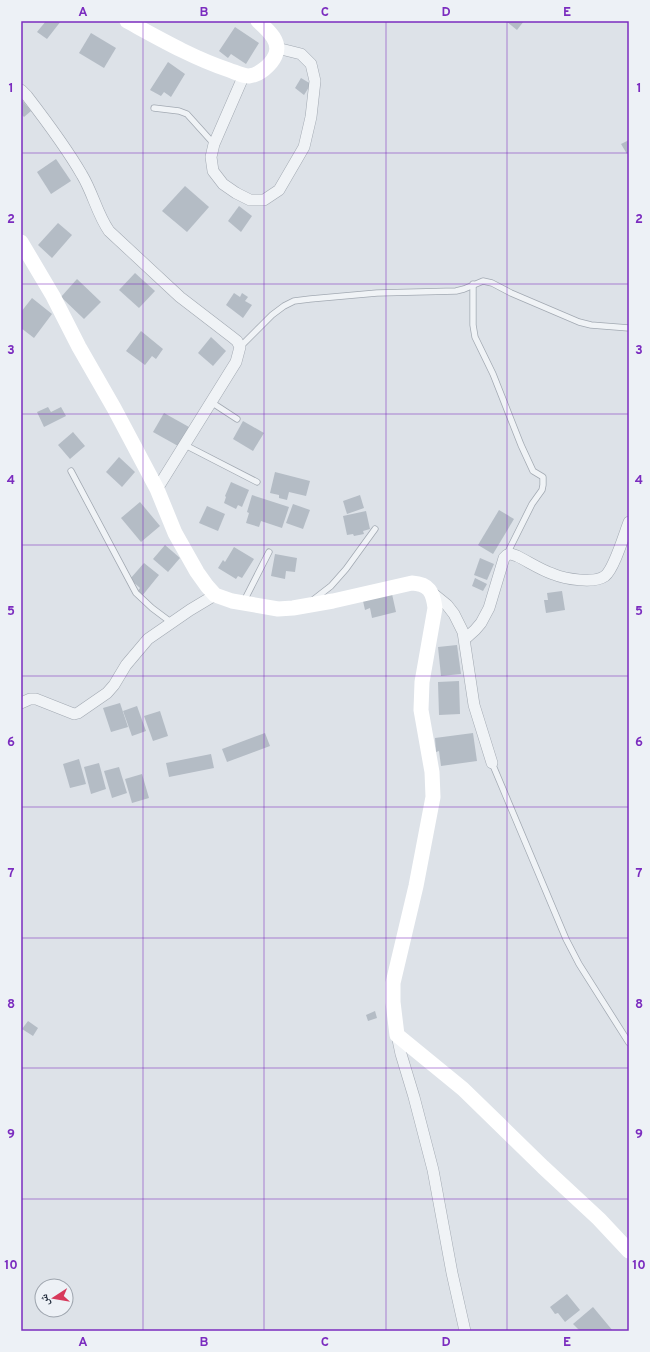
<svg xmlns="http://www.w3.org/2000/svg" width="650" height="1352" font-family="Overpass,'Noto Naskh Arabic',sans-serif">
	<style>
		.building { fill: #b4bcc5 }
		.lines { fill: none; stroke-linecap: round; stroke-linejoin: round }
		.lane-casing { stroke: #a2a9b2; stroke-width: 7 }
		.street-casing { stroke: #a2a9b2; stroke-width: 12 }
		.lane { stroke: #f0f3f6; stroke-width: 5.5 }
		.street { stroke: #f0f3f6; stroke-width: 11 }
		.secondary { stroke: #fff; stroke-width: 15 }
		.grid { fill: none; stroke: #7b2cbf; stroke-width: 1; stroke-opacity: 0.55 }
		.neatline { fill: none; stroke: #7b2cbf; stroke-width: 1.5 }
		.grid-label { font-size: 13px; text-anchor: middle; font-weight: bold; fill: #7b2cbf }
	</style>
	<rect width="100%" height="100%" fill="#dde2e8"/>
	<!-- building -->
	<g class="building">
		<polygon points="46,21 61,21 47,39 37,32"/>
		<polygon points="506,21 524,21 517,30"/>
		<polygon points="235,27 259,43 246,64 231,54 228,58 219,51"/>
		<polygon points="91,33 116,48 104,68 79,53"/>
		<polygon points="168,62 185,74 171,97 164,92 161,96 150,90"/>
		<polygon points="301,78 311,84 304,95 295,88"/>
		<polygon points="21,99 31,111 24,117 21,114"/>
		<polygon points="629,140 629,152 627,154 621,144"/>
		<polygon points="56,159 71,181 51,194 37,172"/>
		<polygon points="185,186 209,207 187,232 162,211"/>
		<polygon points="239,206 252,216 241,232 228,221"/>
		<polygon points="58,223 72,235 52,258 38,245"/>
		<polygon points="135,273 155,291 139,308 119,290"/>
		<polygon points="77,279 101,302 84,319 61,297"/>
		<polygon points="234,293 240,297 242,293 248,297 245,301 252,305 243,318 226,305"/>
		<polygon points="32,298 52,314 34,338 21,328 21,312"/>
		<polygon points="141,331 163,349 156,359 152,356 145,365 126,351"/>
		<polygon points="211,337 226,351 213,366 198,353"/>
		<polygon points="48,407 51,412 61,407 66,416 44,427 37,412"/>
		<polygon points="164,413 189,427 178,446 153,432"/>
		<polygon points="243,421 264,433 253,451 233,439"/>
		<polygon points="73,432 85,446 70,459 58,445"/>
		<polygon points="119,457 135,472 122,487 106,472"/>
		<polygon points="275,472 310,481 306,496 289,492 287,500 279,498 279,495 270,493"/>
		<polygon points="231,482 249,490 242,507 238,505 236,509 224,503 226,497 225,496"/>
		<polygon points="252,495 289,507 282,528 261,521 259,527 246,523 249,513 247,512"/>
		<polygon points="360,495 364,508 347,514 343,501"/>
		<polygon points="140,502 160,526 141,542 121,518"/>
		<polygon points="293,504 310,510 303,529 286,523"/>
		<polygon points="207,506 225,514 218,531 199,523"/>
		<polygon points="499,510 514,519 493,554 478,545"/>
		<polygon points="366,511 370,529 363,531 364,534 354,536 353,534 347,535 343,516"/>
		<polygon points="165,545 180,558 168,572 153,559"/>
		<polygon points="234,547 254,559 242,578 238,576 236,579 218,568 223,560 225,562"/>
		<polygon points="275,554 297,558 295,572 286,571 285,579 271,576"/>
		<polygon points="480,558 494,564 487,580 474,575"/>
		<polygon points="144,563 159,575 142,596 137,592 140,588 130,579"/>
		<polygon points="475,578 487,584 483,591 472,586"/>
		<polygon points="562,591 565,610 546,613 544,600 548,600 547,593"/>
		<polygon points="392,594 396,612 372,618 370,608 365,610 363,601"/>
		<polygon points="457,645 461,674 441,676 438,647"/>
		<polygon points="459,681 460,714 439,715 438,682"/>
		<polygon points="120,703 128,727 111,732 103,708"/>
		<polygon points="137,706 146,731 132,736 123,711"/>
		<polygon points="160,711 168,736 153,741 144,716"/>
		<polygon points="265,733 270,746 227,762 222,749"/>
		<polygon points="473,733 477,761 441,766 439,751 436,752 435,738"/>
		<polygon points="211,754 214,768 169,777 166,763"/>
		<polygon points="79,759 86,784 70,788 63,764"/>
		<polygon points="99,763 106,789 91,794 84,767"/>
		<polygon points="119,767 127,793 112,798 104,771"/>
		<polygon points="142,774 149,798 132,803 125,779"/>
		<polygon points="375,1011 377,1018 368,1021 366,1015"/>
		<polygon points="28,1021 38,1028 33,1036 22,1029"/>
		<polygon points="567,1294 580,1310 565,1322 558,1313 555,1314 550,1307"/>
		<polygon points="593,1307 613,1331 580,1331 573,1324"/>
	</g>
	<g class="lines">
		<!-- lane casing -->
		<g class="lane-casing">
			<g id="lane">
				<polyline points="154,108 179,111 187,114 214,144"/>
				<polyline points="473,284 473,325 475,337 493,374 521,445 533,471 543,477 543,485 542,490 532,504 507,554"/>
				<polyline points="240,347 272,315 284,306 294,301 310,299 377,293 456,291 464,289 483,281 492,283 511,293 579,322 591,325 629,328"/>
				<polyline points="211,402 237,419"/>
				<polyline points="185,445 257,482"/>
				<polyline points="71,471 136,593 152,608 172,623"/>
				<polyline points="313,600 331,586 346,569 375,529"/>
				<polyline points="244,601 269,552"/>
				<polyline points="492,763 566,939 579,964 629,1043"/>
			</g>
		</g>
		<!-- street casing -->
		<g class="street-casing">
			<g id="street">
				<polyline points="244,75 214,144 211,157 213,171 223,184 236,193 250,200 264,200 279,190 304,147 311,117 315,81 311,64 301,54 277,48"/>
				<path d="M 21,90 L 27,96 C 47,122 66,147 82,175 C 93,193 97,214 109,231 L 180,297 L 232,337 L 237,341 L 240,347 L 236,362 L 157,489"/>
				<polyline points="431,592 447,605 454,614 463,632 474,705 492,763"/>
				<path d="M 465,639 L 475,630 L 481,623 L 489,608 L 504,558 L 507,555 L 511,554 L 517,556 C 529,562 541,570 553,574 C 565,579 594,584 605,576 C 614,569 624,535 629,522"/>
				<polyline points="21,703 30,699 36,699 74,714 78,713 107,693 114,685 126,665 148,639 190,610 215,595"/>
				<polyline points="397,1035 401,1054 414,1097 433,1170 452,1273 465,1331"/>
			</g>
		</g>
		<!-- lane -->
		<use href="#lane" class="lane"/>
		<!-- street -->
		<use href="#street" class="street"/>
		<!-- secondary -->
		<g class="secondary">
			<path d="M 127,21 C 160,39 193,58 229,70 C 235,72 242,76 249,76 C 259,75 271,65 275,56 C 282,42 268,30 258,21"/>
			<path d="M 21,242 L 53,296 L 79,347 L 114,408 L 157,489 L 175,533 L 197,572 L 207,586 L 215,595 L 232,601 L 278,609 L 293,608 L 333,601 L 412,583 C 429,584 433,592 435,608 L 422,682 L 421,710 L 432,772 L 433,797 L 416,886 L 393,983 L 393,1002 L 397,1035 L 463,1089 L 543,1167 L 599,1219 L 629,1251"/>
		</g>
	</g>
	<!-- grid -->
	<path class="grid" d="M 143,21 L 143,1331M 264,21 L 264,1331M 386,21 L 386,1331M 507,21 L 507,1331M 21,153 L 629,153M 21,284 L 629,284M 21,414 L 629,414M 21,545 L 629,545M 21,676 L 629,676M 21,807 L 629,807M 21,938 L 629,938M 21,1068 L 629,1068M 21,1199 L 629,1199"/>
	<!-- border -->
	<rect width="650" height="1352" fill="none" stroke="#edf1f6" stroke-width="44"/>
	<!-- north arrow -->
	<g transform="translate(54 1298) rotate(258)"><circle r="19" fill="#edf1f6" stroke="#9da4ad"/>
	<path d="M0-3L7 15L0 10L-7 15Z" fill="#d7395b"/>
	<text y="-6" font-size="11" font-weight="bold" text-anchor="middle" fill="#263140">ش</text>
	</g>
	<rect x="22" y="22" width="606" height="1308" class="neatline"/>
	<g class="grid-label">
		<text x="83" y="16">A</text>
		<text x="204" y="16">B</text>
		<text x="325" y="16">C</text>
		<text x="446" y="16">D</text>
		<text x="567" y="16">E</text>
		<text x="11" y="92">1</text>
		<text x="639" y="92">1</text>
		<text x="11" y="223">2</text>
		<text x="639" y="223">2</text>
		<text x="11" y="354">3</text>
		<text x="639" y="354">3</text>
		<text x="11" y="484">4</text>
		<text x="639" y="484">4</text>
		<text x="11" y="615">5</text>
		<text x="639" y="615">5</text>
		<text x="11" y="746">6</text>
		<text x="639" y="746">6</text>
		<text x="11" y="877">7</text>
		<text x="639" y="877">7</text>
		<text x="11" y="1008">8</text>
		<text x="639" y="1008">8</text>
		<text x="11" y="1138">9</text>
		<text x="639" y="1138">9</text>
		<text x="11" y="1269">10</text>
		<text x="639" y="1269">10</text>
		<text x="83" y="1346">A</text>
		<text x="204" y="1346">B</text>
		<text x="325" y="1346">C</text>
		<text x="446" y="1346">D</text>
		<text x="567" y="1346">E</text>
	</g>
</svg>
